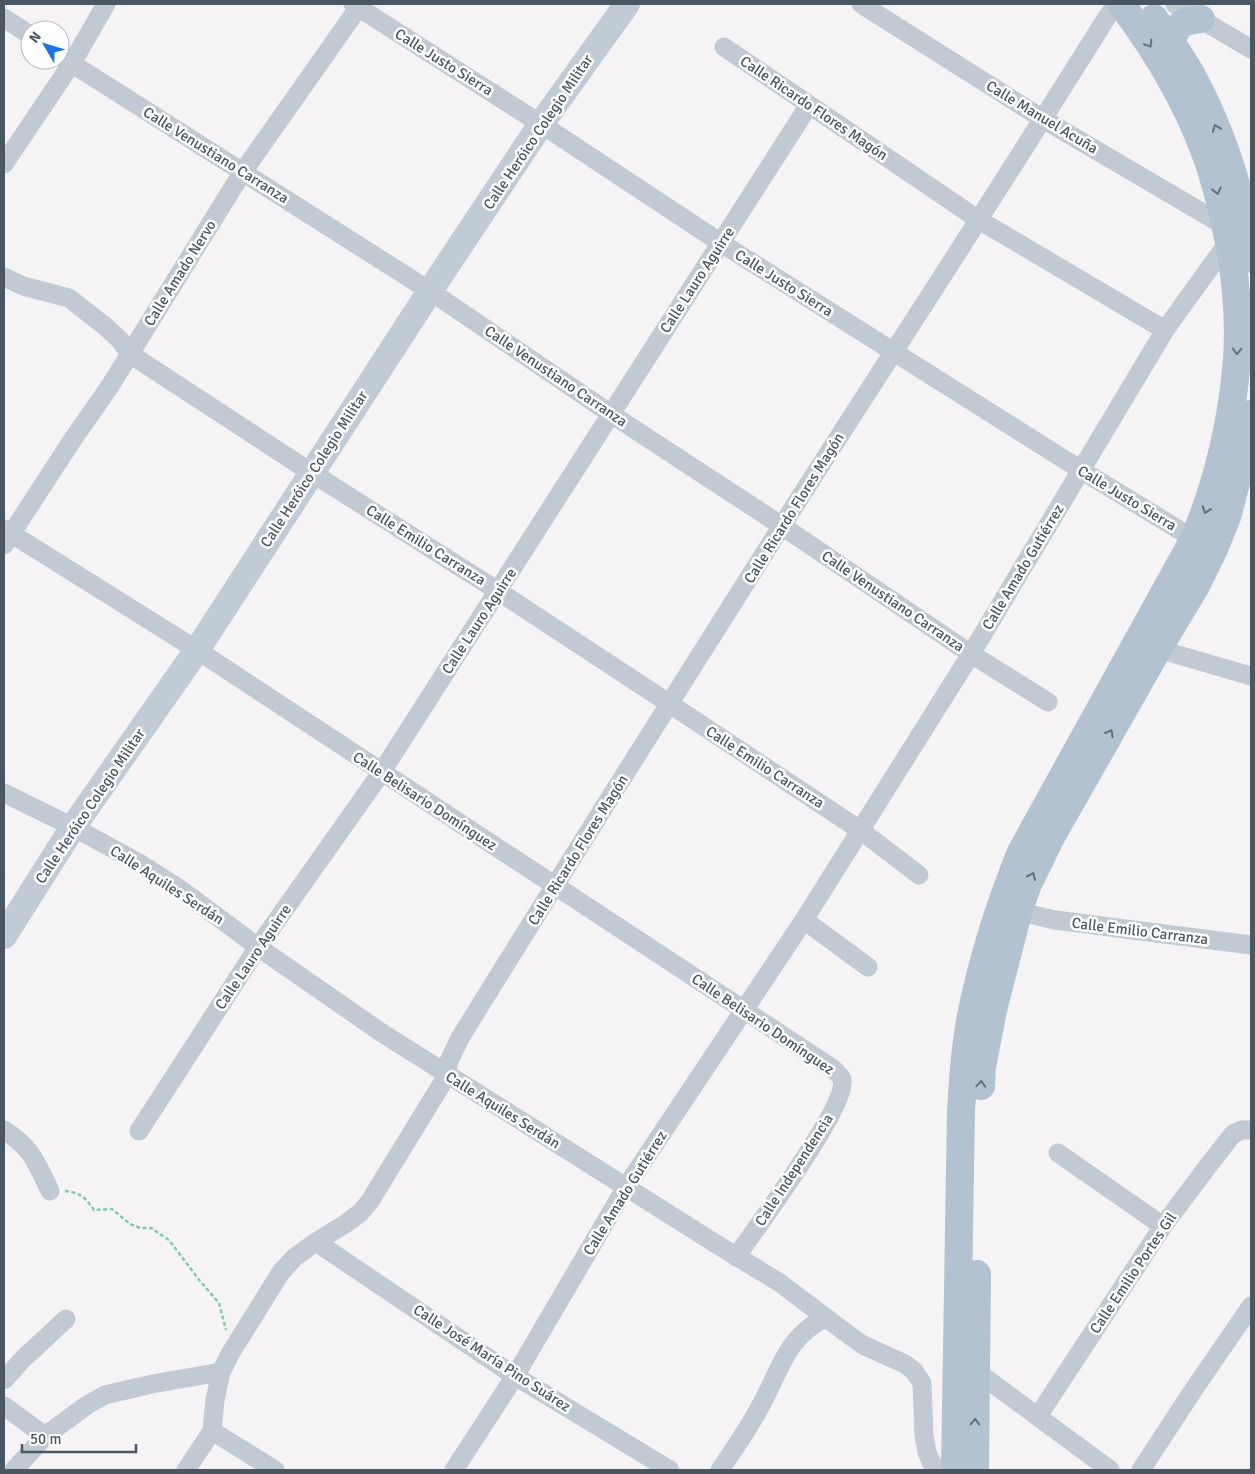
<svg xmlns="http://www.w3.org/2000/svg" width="1255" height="1474" font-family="Signika,sans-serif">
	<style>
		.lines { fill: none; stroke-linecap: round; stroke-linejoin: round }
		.path { stroke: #7ad0a6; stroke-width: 2.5; stroke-dasharray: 4 2.5; stroke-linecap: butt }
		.street { stroke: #c1cad2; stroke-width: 19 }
		.secondary { stroke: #c1cbd6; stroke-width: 26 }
		.primary { stroke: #b3c2d1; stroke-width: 28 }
		.oneway { stroke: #64717d }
		.labels { text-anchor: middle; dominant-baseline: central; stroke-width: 5; stroke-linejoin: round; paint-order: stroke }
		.street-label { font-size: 15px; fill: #4a5661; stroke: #fff }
	</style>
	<rect width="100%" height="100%" fill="#f5f3f3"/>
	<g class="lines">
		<!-- path -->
		<path class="path" d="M 65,1191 C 81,1193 85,1197 94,1210 L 112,1209 L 130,1224 L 140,1228 L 151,1228 L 169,1240 L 200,1281 L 219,1303 L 226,1330"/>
		<!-- street -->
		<g class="street">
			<polyline points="353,4 541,124 721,243 1081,470 1194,539"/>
			<polyline points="861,4 1043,119 1225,226"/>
			<polyline points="1175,4 1251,49"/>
			<polyline points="4,18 30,35"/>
			<polyline points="724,47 979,220 1165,330"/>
			<polyline points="60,56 430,291 611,414 782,526 971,654 1048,702"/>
			<polyline points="4,164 72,63 106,4"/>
			<polyline points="4,277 23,286 69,298 106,327 120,340 130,354 312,473 498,591 670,704 860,830 919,875"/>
			<path d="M 4,529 L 197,650 L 832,1068 C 835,1071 840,1075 842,1079 C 849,1104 754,1231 736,1257"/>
			<polyline points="4,545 73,439 110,386 242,173 361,4"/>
			<polyline points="1158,649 1251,676"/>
			<polyline points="4,793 73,827 139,863 180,889 258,947 382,1033 713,1242 780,1283 849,1335 863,1345 905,1364 914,1371 922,1383 924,1436 927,1452 931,1462 938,1470"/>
			<polyline points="1010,904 1029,914 1055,920 1251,945"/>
			<polyline points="804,920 868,967"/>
			<path d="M 4,1130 C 32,1148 36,1162 50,1191"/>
			<polyline points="139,1131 258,947 381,773 809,105"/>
			<polyline points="1058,1153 1163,1226"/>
			<polyline points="316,1242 515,1376 670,1470"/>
			<polyline points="976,1371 1110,1470"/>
			<polyline points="4,1380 23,1359 66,1319"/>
			<polyline points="4,1406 45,1436"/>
			<polyline points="1038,1416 1163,1226 1208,1166 1233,1134 1242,1130 1251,1130"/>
			<polyline points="212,1431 275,1470"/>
			<polyline points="14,1470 45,1436 87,1405 105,1395 152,1384 221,1372"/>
			<path d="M 186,1470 L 212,1431 L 215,1400 L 221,1372 L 230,1354 L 281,1272 L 295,1257 L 316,1242 L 345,1224 L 360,1213 L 370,1201 L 443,1082 L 449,1061 L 460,1038 C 566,866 675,695 783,524 C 891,355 1001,187 1107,17 L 1117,4"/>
			<polyline points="454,1470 515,1376 626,1187 804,920 971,654 1165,330 1229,241"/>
			<path d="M 720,1470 C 734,1449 749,1428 761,1405 C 780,1371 787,1335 826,1318"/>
			<polyline points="1141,1470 1192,1392 1251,1306"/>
		</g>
		<!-- secondary -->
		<polyline class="secondary" points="4,936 73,827 197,650 430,291 541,124 627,4"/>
		<!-- primary -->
		<g class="primary">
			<path d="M 1154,18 C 1166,35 1179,53 1190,72 C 1221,129 1243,194 1251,259"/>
			<path d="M 1171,42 C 1178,24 1181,21 1201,19"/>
			<polyline points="981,1086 982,1067 993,1010 1019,909 1028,884 1051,837 1158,649 1197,584 1214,549 1227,517 1241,464 1251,414"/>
			<path d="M 955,1470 L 961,1111 C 963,1079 965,1047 971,1016 C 982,960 1000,904 1021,852 L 1194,539 C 1218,482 1232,421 1237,359 C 1240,314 1235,268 1225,224 C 1222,212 1220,200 1216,187 C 1199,123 1161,56 1121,4"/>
			<polyline points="975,1470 977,1274"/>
		</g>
	</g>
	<!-- one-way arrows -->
	<defs><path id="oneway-chevron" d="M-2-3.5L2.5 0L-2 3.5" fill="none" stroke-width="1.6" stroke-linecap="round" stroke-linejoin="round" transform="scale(1.25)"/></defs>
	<g class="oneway">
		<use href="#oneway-chevron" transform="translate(1149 44) rotate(57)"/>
		<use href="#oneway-chevron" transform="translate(1216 128) rotate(-112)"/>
		<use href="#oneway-chevron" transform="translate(1217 191) rotate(76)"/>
		<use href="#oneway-chevron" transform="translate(1237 351) rotate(92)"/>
		<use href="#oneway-chevron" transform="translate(1206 510) rotate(110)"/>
		<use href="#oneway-chevron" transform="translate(1110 733) rotate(-60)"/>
		<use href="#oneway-chevron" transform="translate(1032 876) rotate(-66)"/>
		<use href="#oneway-chevron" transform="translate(981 1084) rotate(-86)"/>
		<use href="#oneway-chevron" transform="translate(975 1422) rotate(-89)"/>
	</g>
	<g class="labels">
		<!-- street labels -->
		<g class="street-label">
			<text transform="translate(444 62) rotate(32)">Calle Justo Sierra</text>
			<text transform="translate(814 108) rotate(34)">Calle Ricardo Flores Magón</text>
			<text transform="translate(1042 117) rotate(31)">Calle Manuel Acuña</text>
			<text transform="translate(538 132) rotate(-56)">Calle Heróico Colegio Militar</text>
			<text transform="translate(216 155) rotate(32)">Calle Venustiano Carranza</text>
			<text transform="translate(180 273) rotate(-58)">Calle Amado Nervo</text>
			<text transform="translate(697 280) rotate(-57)">Calle Lauro Aguirre</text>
			<text transform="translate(784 283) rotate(32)">Calle Justo Sierra</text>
			<text transform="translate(556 376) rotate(34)">Calle Venustiano Carranza</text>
			<text transform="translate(314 469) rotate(-57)">Calle Heróico Colegio Militar</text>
			<text transform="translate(1127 498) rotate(31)">Calle Justo Sierra</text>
			<text transform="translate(794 508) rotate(-58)">Calle Ricardo Flores Magón</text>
			<text transform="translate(426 545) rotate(32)">Calle Emilio Carranza</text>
			<text transform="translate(1023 567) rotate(-59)">Calle Amado Gutiérrez</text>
			<text transform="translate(893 601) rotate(34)">Calle Venustiano Carranza</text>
			<text transform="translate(479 621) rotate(-57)">Calle Lauro Aguirre</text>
			<text transform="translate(765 767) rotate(33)">Calle Emilio Carranza</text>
			<text transform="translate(425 801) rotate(33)">Calle Belisario Domínguez</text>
			<text transform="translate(90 806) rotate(-56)">Calle Heróico Colegio Militar</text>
			<text transform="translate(578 850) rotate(-58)">Calle Ricardo Flores Magón</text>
			<text transform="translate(167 885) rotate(33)">Calle Aquiles Serdán</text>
			<text transform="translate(1140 931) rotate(7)">Calle Emilio Carranza</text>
			<text transform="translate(253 957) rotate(-56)">Calle Lauro Aguirre</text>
			<text transform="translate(763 1024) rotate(34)">Calle Belisario Domínguez</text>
			<text transform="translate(503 1110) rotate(32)">Calle Aquiles Serdán</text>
			<text transform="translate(794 1170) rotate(-57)">Calle Independencia</text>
			<text transform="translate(625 1193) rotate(-58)">Calle Amado Gutiérrez</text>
			<text transform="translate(1133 1273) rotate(-56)">Calle Emilio Portes Gil</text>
			<text transform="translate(492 1358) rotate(33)">Calle José María Pino Suárez</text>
		</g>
	</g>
	<!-- border -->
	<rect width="1255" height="1474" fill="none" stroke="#4a5661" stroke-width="10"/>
	<!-- north arrow -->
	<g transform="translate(45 45) rotate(308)"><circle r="24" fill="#ffffff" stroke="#b7bbc0"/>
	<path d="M0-4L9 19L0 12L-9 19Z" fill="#1a73e8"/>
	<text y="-8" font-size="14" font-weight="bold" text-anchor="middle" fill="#4a5661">N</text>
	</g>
	<!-- scale -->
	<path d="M22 1444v8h114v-8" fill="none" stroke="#4a5661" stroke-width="2.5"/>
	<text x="30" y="1444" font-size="15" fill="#4a5661" stroke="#ffffff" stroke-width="4" paint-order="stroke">50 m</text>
</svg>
